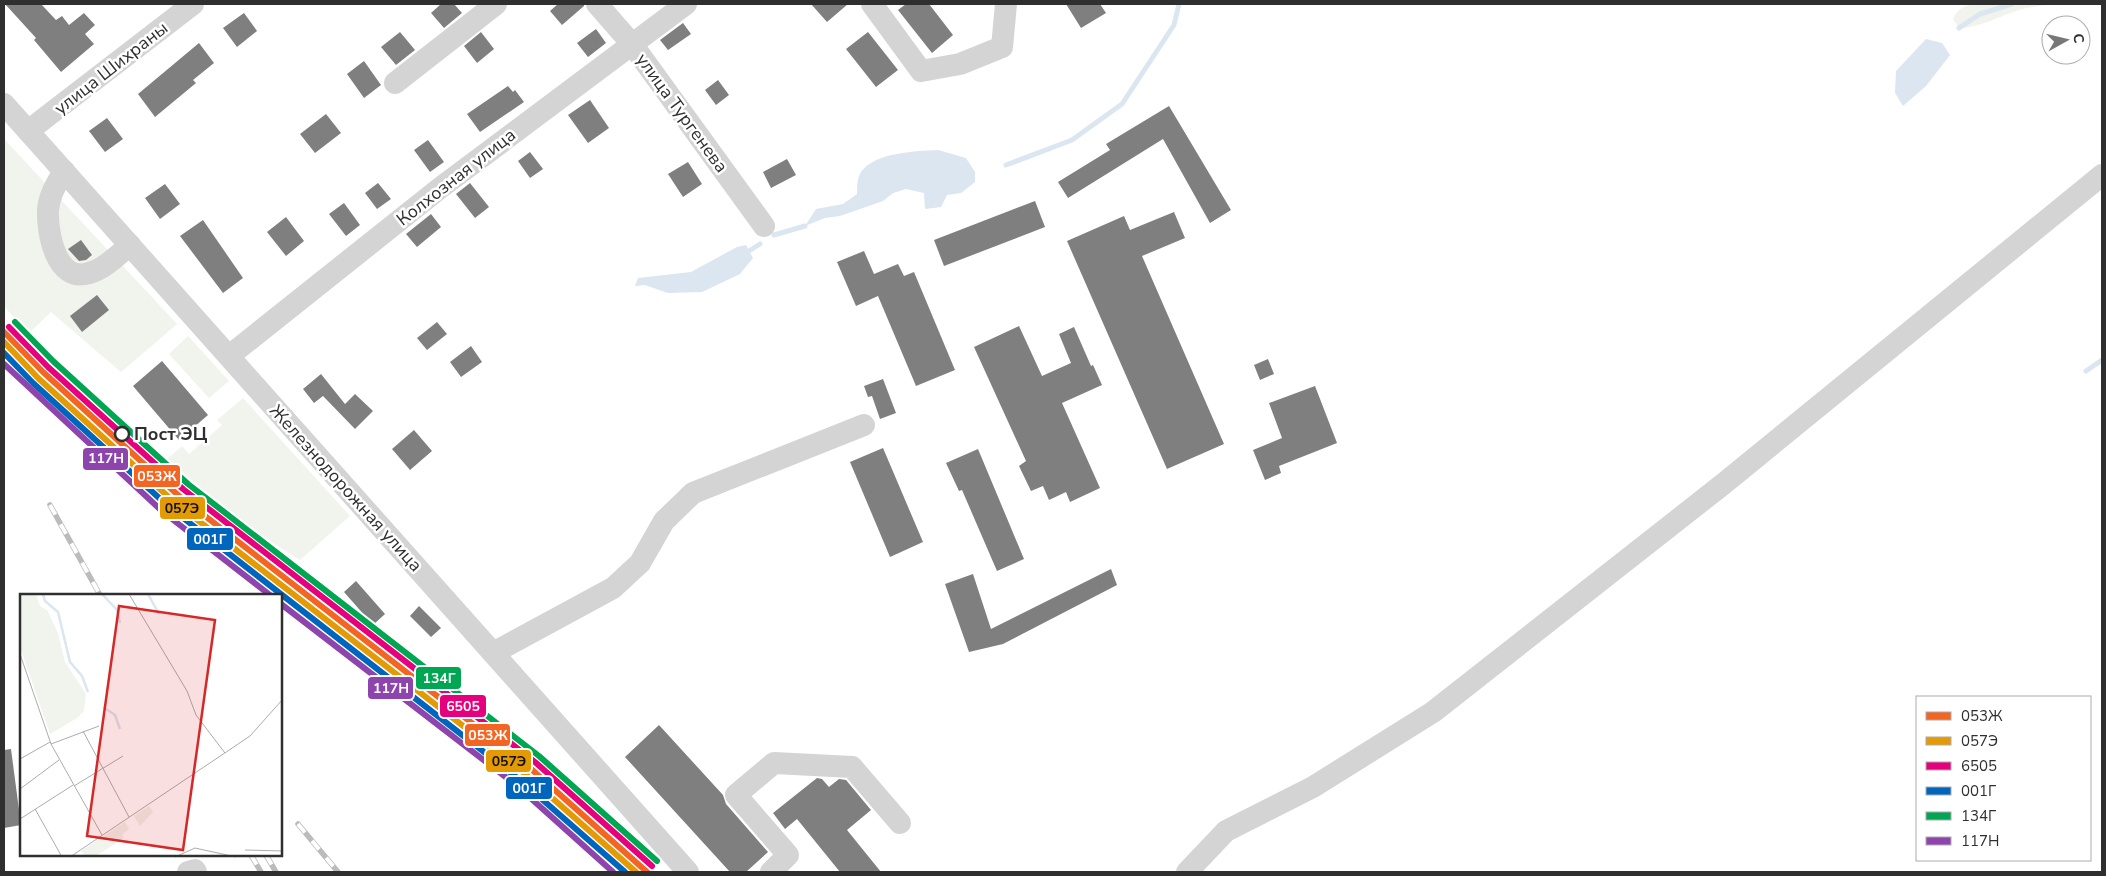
<svg xmlns="http://www.w3.org/2000/svg" width="2106" height="876" font-family="'Nunito Sans',sans-serif">
	<style>
		.green { fill: #f0f4ed }
		.water { fill: #dbe6f0 }
		.lines { fill: none; stroke-linecap: round; stroke-linejoin: round }
		.stream { stroke: #dbe6f0; stroke-width: 5 }
		.building { fill: #7f7f7f }
		.minor { stroke: #d4d4d4; stroke-width: 22 }
		.rail-casing { stroke: #bbb; stroke-width: 5.5 }
		.rail { stroke: #fff; stroke-width: 4; stroke-dasharray: 11; stroke-linecap: butt }
		.rail-1-casing { stroke: #fff; stroke-width: 10 }
		.rail-2-casing { stroke: #fff; stroke-width: 10 }
		.rail-3-casing { stroke: #fff; stroke-width: 10 }
		.rail-4-casing { stroke: #fff; stroke-width: 10 }
		.rail-5-casing { stroke: #fff; stroke-width: 10 }
		.rail-6-casing { stroke: #fff; stroke-width: 10 }
		.rail-1 { stroke: #f26522; stroke-width: 6 }
		.rail-2 { stroke: #e39a05; stroke-width: 6 }
		.rail-3 { stroke: #e5007d; stroke-width: 6 }
		.rail-4 { stroke: #0065bd; stroke-width: 6 }
		.rail-5 { stroke: #00a651; stroke-width: 6 }
		.rail-6 { stroke: #8e44ad; stroke-width: 6 }
		.stop-dot { fill: #fff; stroke: #2f2f2f; stroke-width: 2.5 }
		.labels { text-anchor: middle; dominant-baseline: central; stroke-width: 5; stroke-linejoin: round; paint-order: stroke }
		.street-label { font-size: 18px; fill: #2f2f2f; stroke: #fff }
		.stop-label { font-size: 18px; font-weight: bold; fill: #2f2f2f; stroke: #fff; text-anchor: start }
		.inset-river { fill: none; stroke: #dbe6f0; stroke-width: 2.5 }
		.inset-road { fill: none; stroke: #acacac; stroke-width: 1 }
		.view { fill: #d62828; fill-opacity: 0.15; stroke: #d62828; stroke-width: 2.5 }
		.inset-edge { fill: none; stroke: #2f2f2f; stroke-width: 2.5 }
		.line-badge { stroke: #fff; stroke-width: 2 }
		.badge-label { font-size: 14px; text-anchor: middle; font-weight: bold; fill: #fff }
		.pale-badge-label { font-size: 14px; text-anchor: middle; font-weight: bold; fill: #111 }
	</style>
	<rect width="100%" height="100%" fill="#fff"/>
	<!-- green -->
	<g class="green">
		<path d="M 1973,4 L 2066,4 C 2053,5 2040,5 2027,8 C 2004,13 1982,28 1959,28 L 1953,19 C 1957,9 1964,6 1973,4 Z"/>
		<polygon points="4,139 177,324 121,372 51,312 28,334 4,306"/>
		<polygon points="188,336 229,381 209,398 169,354"/>
		<polygon points="243,398 350,516 300,560 225,513 164,462 182,446 189,454 222,425 217,420"/>
	</g>
	<!-- water -->
	<g class="water">
		<polygon points="1926,39 1942,43 1950,55 1926,86 1903,106 1895,93 1896,71"/>
		<path d="M 938,150 L 966,158 L 975,172 L 975,182 L 961,193 L 947,195 L 941,207 L 925,209 L 924,193 L 906,189 L 893,193 L 883,201 L 840,216 L 825,218 L 805,226 L 816,209 L 843,204 L 857,194 C 857,187 857,178 861,172 C 875,152 917,151 938,150 Z"/>
		<polygon points="746,245 753,258 740,274 702,292 668,293 645,285 635,286 638,278 691,272 737,247"/>
	</g>
	<g class="lines">
		<!-- stream -->
		<g class="stream">
			<polyline points="1959,28 1980,14 2012,4"/>
			<polyline points="1006,165 1072,140 1122,104 1174,25 1179,4"/>
			<polyline points="774,235 805,226"/>
			<polyline points="749,251 760,244"/>
			<polyline points="2086,371 2102,360"/>
		</g>
	</g>
	<!-- building -->
	<g class="building">
		<polygon points="5,4 41,4 56,20 62,16 69,25 84,13 95,25 85,34 94,44 61,72 34,40 36,38"/>
		<polygon points="441,4 454,4 462,13 444,28 431,13"/>
		<polygon points="558,4 584,4 584,6 562,25 550,11"/>
		<polygon points="811,4 848,4 827,22"/>
		<polygon points="906,4 929,4 953,35 932,53 898,10"/>
		<polygon points="1066,4 1100,4 1106,13 1081,28"/>
		<polygon points="244,13 257,31 237,47 223,28"/>
		<polygon points="683,23 691,34 668,50 660,40"/>
		<polygon points="596,29 606,43 588,57 577,43"/>
		<polygon points="400,32 415,50 396,65 381,47"/>
		<polygon points="481,32 494,49 477,63 464,46"/>
		<polygon points="868,32 898,70 876,87 846,49"/>
		<polygon points="199,43 214,63 193,80 196,83 155,117 138,94"/>
		<polygon points="364,61 381,85 364,98 347,74"/>
		<polygon points="718,80 729,95 716,105 705,90"/>
		<polygon points="508,86 513,92 515,90 524,102 480,132 467,114"/>
		<polygon points="590,100 609,128 588,143 568,115"/>
		<polygon points="1169,106 1231,210 1210,223 1163,139 1068,198 1058,182 1110,150 1106,144"/>
		<polygon points="326,114 341,133 315,153 300,134"/>
		<polygon points="107,118 123,139 105,152 89,131"/>
		<polygon points="428,140 444,162 430,172 414,150"/>
		<polygon points="530,152 543,169 530,178 518,161"/>
		<polygon points="787,159 796,175 771,188 763,172"/>
		<polygon points="688,162 702,184 683,197 668,174"/>
		<polygon points="378,183 391,199 377,209 365,193"/>
		<polygon points="470,183 489,207 475,218 456,194"/>
		<polygon points="165,184 180,204 160,219 145,198"/>
		<polygon points="1035,201 1045,227 944,266 934,240"/>
		<polygon points="344,203 360,225 346,236 329,214"/>
		<polygon points="1174,212 1185,238 1142,256 1224,444 1167,469 1067,241 1124,216 1130,230"/>
		<polygon points="431,214 441,227 417,247 406,234"/>
		<polygon points="286,217 304,241 286,256 267,232"/>
		<polygon points="203,220 243,278 223,293 180,236"/>
		<polygon points="81,240 92,255 86,260 79,261 68,249"/>
		<polygon points="864,251 874,274 898,264 904,276 914,272 955,370 916,386 878,296 856,306 837,262"/>
		<polygon points="97,295 109,310 82,332 70,316"/>
		<polygon points="437,322 447,334 427,350 417,338"/>
		<polygon points="1019,326 1042,376 1071,363 1059,334 1074,327 1091,366 1093,365 1102,385 1062,403 1100,488 1070,502 1066,492 1049,500 1043,486 1031,491 1019,466 1026,461 974,347"/>
		<polygon points="471,346 482,362 461,377 450,362"/>
		<polygon points="1268,359 1274,374 1260,380 1254,365"/>
		<polygon points="162,361 208,415 179,440 133,386"/>
		<polygon points="321,374 345,404 355,394 373,411 355,429 323,396 314,403 303,389"/>
		<polygon points="883,379 896,413 880,419 872,396 868,397 864,386"/>
		<polygon points="1315,386 1337,443 1279,466 1281,473 1265,480 1253,450 1282,438 1269,403"/>
		<polygon points="414,430 432,451 410,470 392,449"/>
		<polygon points="883,448 923,542 890,557 850,462"/>
		<polygon points="978,449 1024,559 997,571 962,490 959,491 946,463"/>
		<polygon points="1111,569 1117,585 1003,644 969,652 945,584 973,574 991,629"/>
		<polygon points="356,581 385,614 373,625 344,592"/>
		<polygon points="419,606 441,628 431,637 410,616"/>
		<polygon points="659,725 723,795 726,804 768,852 746,872 730,872 625,757"/>
		<polygon points="11,749 21,825 4,828 4,750"/>
		<polygon points="817,778 822,779 829,787 839,779 846,780 871,810 847,830 881,872 840,872 797,819 785,829 773,813"/>
	</g>
	<g class="lines">
		<!-- minor -->
		<g class="minor">
			<polyline points="597,4 632,44 764,226"/>
			<polyline points="872,4 921,71 960,64 1002,47 1006,4"/>
			<polyline points="395,83 496,4"/>
			<polyline points="4,104 688,872"/>
			<polyline points="28,131 193,4"/>
			<path d="M 64,171 C 57,183 49,195 48,210 C 47,232 56,284 89,273 C 104,269 118,255 130,245"/>
			<polyline points="229,356 440,188 686,4"/>
			<polyline points="493,653 613,588 640,563 664,521 693,493 864,425"/>
			<polyline points="188,872 195,870 196,872"/>
			<polyline points="771,872 788,855 736,795 774,763 852,767 900,823"/>
			<polyline points="1187,872 1226,831 1313,787 1433,712 1722,485 2102,175"/>
		</g>
		<!-- rail casing -->
		<g class="rail-casing">
			<g id="rail">
				<polyline points="50,505 100,595"/>
				<polyline points="298,824 338,872"/>
				<polyline points="251,855 261,872"/>
				<polyline points="266,855 276,872"/>
			</g>
		</g>
		<!-- rail -->
		<use href="#rail" class="rail"/>
		<!-- rail-1 casing -->
		<g class="rail-1-casing">
			<polyline id="rail-1" points="4,332 43,372 178,495 530,768 647,872"/>
		</g>
		<!-- rail-2 casing -->
		<g class="rail-2-casing">
			<polyline id="rail-2" points="4,342 38,378 173,501 525,774 636,872"/>
		</g>
		<!-- rail-3 casing -->
		<g class="rail-3-casing">
			<polyline id="rail-3" points="9,327 48,367 183,489 535,762 652,866"/>
		</g>
		<!-- rail-4 casing -->
		<g class="rail-4-casing">
			<polyline id="rail-4" points="4,353 33,383 169,507 520,780 625,872"/>
		</g>
		<!-- rail-5 casing -->
		<g class="rail-5-casing">
			<polyline id="rail-5" points="15,322 53,361 188,484 539,756 657,861"/>
		</g>
		<!-- rail-6 casing -->
		<g class="rail-6-casing">
			<g id="rail-6">
				<polyline points="4,364 163,512 270,595"/>
				<polyline points="281,604 516,785 613,872"/>
			</g>
		</g>
		<!-- rail-1 -->
		<use href="#rail-1" class="rail-1"/>
		<!-- rail-2 -->
		<use href="#rail-2" class="rail-2"/>
		<!-- rail-3 -->
		<use href="#rail-3" class="rail-3"/>
		<!-- rail-4 -->
		<use href="#rail-4" class="rail-4"/>
		<!-- rail-5 -->
		<use href="#rail-5" class="rail-5"/>
		<!-- rail-6 -->
		<use href="#rail-6" class="rail-6"/>
	</g>
	<!-- markers -->
	<circle class="stop-dot" cx="122" cy="434" r="7"/>
	<g class="labels">
		<!-- street labels -->
		<g class="street-label">
			<text transform="translate(111 68) rotate(-38)">улица Шихраны</text>
			<text transform="translate(682 113) rotate(54)">улица Тургенева</text>
			<text transform="translate(456 177) rotate(-38)">Колхозная улица</text>
			<text transform="translate(346 488) rotate(48)">Железнодорожная улица</text>
		</g>
		<!-- stop labels -->
		<g class="stop-label">
			<text x="134" y="434">Пост ЭЦ</text>
		</g>
	</g>
	<!-- overview -->
	<g transform="translate(20 594)">
		<rect width="262" height="262" fill="#fff"/>
		<path d="M 0,0 L 16,0 L 20,12 L 27,16 L 38,39 L 45,68 L 66,100 L 64,117 L 57,124 L 30,140 L 0,53 ZM 129,212 L 133,218 L 120,232 L 114,222 ZM 105,228 L 109,235 L 102,241 L 104,244 L 76,262 L 65,262 L 61,257 Z" fill="#f0f4ed"/>
		<path class="inset-river" d="M 23,0 L 25,7 L 38,18 L 50,68 L 62,82 L 68,98M 82,0 L 97,16 L 100,29M 128,0 L 139,20M 83,113 L 95,121 L 100,135"/>
		<path class="inset-road" d="M 109,0 L 167,97 L 176,121 L 205,159M 0,60 L 31,150 L 82,241M 63,137 L 109,223M 31,150 L 79,132M 0,165 L 30,148M 54,192 L 103,162M 0,195 L 39,166M 15,215 L 42,263M 0,225 L 53,191M 225,256 L 263,257M 50,263 L 230,142 L 263,105M 155,263 L 175,254 L 216,263"/>
		<path class="view" d="M 99,12 L 195,26 L 163,256 L 67,242 Z"/>
		<rect width="262" height="262" class="inset-edge"/>
	</g>
	<g class="line-badge">
		<rect x="82" y="447" width="47" height="24" rx="5" fill="#8e44ad"/>
		<rect x="133" y="464" width="48" height="24" rx="5" fill="#f26522"/>
		<rect x="159" y="496" width="47" height="24" rx="5" fill="#e39a05"/>
		<rect x="186" y="527" width="48" height="24" rx="5" fill="#0065bd"/>
		<rect x="415" y="666" width="47" height="24" rx="5" fill="#00a651"/>
		<rect x="367" y="676" width="47" height="24" rx="5" fill="#8e44ad"/>
		<rect x="439" y="694" width="48" height="24" rx="5" fill="#e5007d"/>
		<rect x="464" y="723" width="47" height="24" rx="5" fill="#f26522"/>
		<rect x="485" y="749" width="47" height="24" rx="5" fill="#e39a05"/>
		<rect x="505" y="776" width="48" height="24" rx="5" fill="#0065bd"/>
	</g>
	<g class="badge-label">
		<text x="106" y="463">117Н</text>
		<text x="157" y="481">053Ж</text>
		<text x="210" y="544">001Г</text>
		<text x="439" y="683">134Г</text>
		<text x="391" y="693">117Н</text>
		<text x="463" y="711">6505</text>
		<text x="488" y="740">053Ж</text>
		<text x="529" y="793">001Г</text>
	</g>
	<g class="pale-badge-label">
		<text x="182" y="513">057Э</text>
		<text x="509" y="766">057Э</text>
	</g>
	<!-- border -->
	<rect width="2106" height="876" fill="none" stroke="#2f2f2f" stroke-width="10"/>
	<!-- legend -->
	<rect x="1916" y="696" width="175" height="165" fill="#ffffff" stroke="#acacac"/>
	<rect x="1926" y="712" width="25" height="8" fill="#f26522" stroke="#acacac"/>
	<text x="1961" y="721" font-size="15" fill="#2f2f2f">053Ж</text>
	<rect x="1926" y="737" width="25" height="8" fill="#e39a05" stroke="#acacac"/>
	<text x="1961" y="746" font-size="15" fill="#2f2f2f">057Э</text>
	<rect x="1926" y="762" width="25" height="8" fill="#e5007d" stroke="#acacac"/>
	<text x="1961" y="771" font-size="15" fill="#2f2f2f">6505</text>
	<rect x="1926" y="787" width="25" height="8" fill="#0065bd" stroke="#acacac"/>
	<text x="1961" y="796" font-size="15" fill="#2f2f2f">001Г</text>
	<rect x="1926" y="812" width="25" height="8" fill="#00a651" stroke="#acacac"/>
	<text x="1961" y="821" font-size="15" fill="#2f2f2f">134Г</text>
	<rect x="1926" y="837" width="25" height="8" fill="#8e44ad" stroke="#acacac"/>
	<text x="1961" y="846" font-size="15" fill="#2f2f2f">117Н</text>
	<!-- north arrow -->
	<g transform="translate(2066 40) rotate(82)"><circle r="24" fill="#ffffff" stroke="#acacac"/>
	<path d="M0-4L9 19L0 12L-9 19Z" fill="#787878"/>
	<text y="-8" font-size="14" font-weight="bold" text-anchor="middle" fill="#2f2f2f">С</text>
	</g>
</svg>
